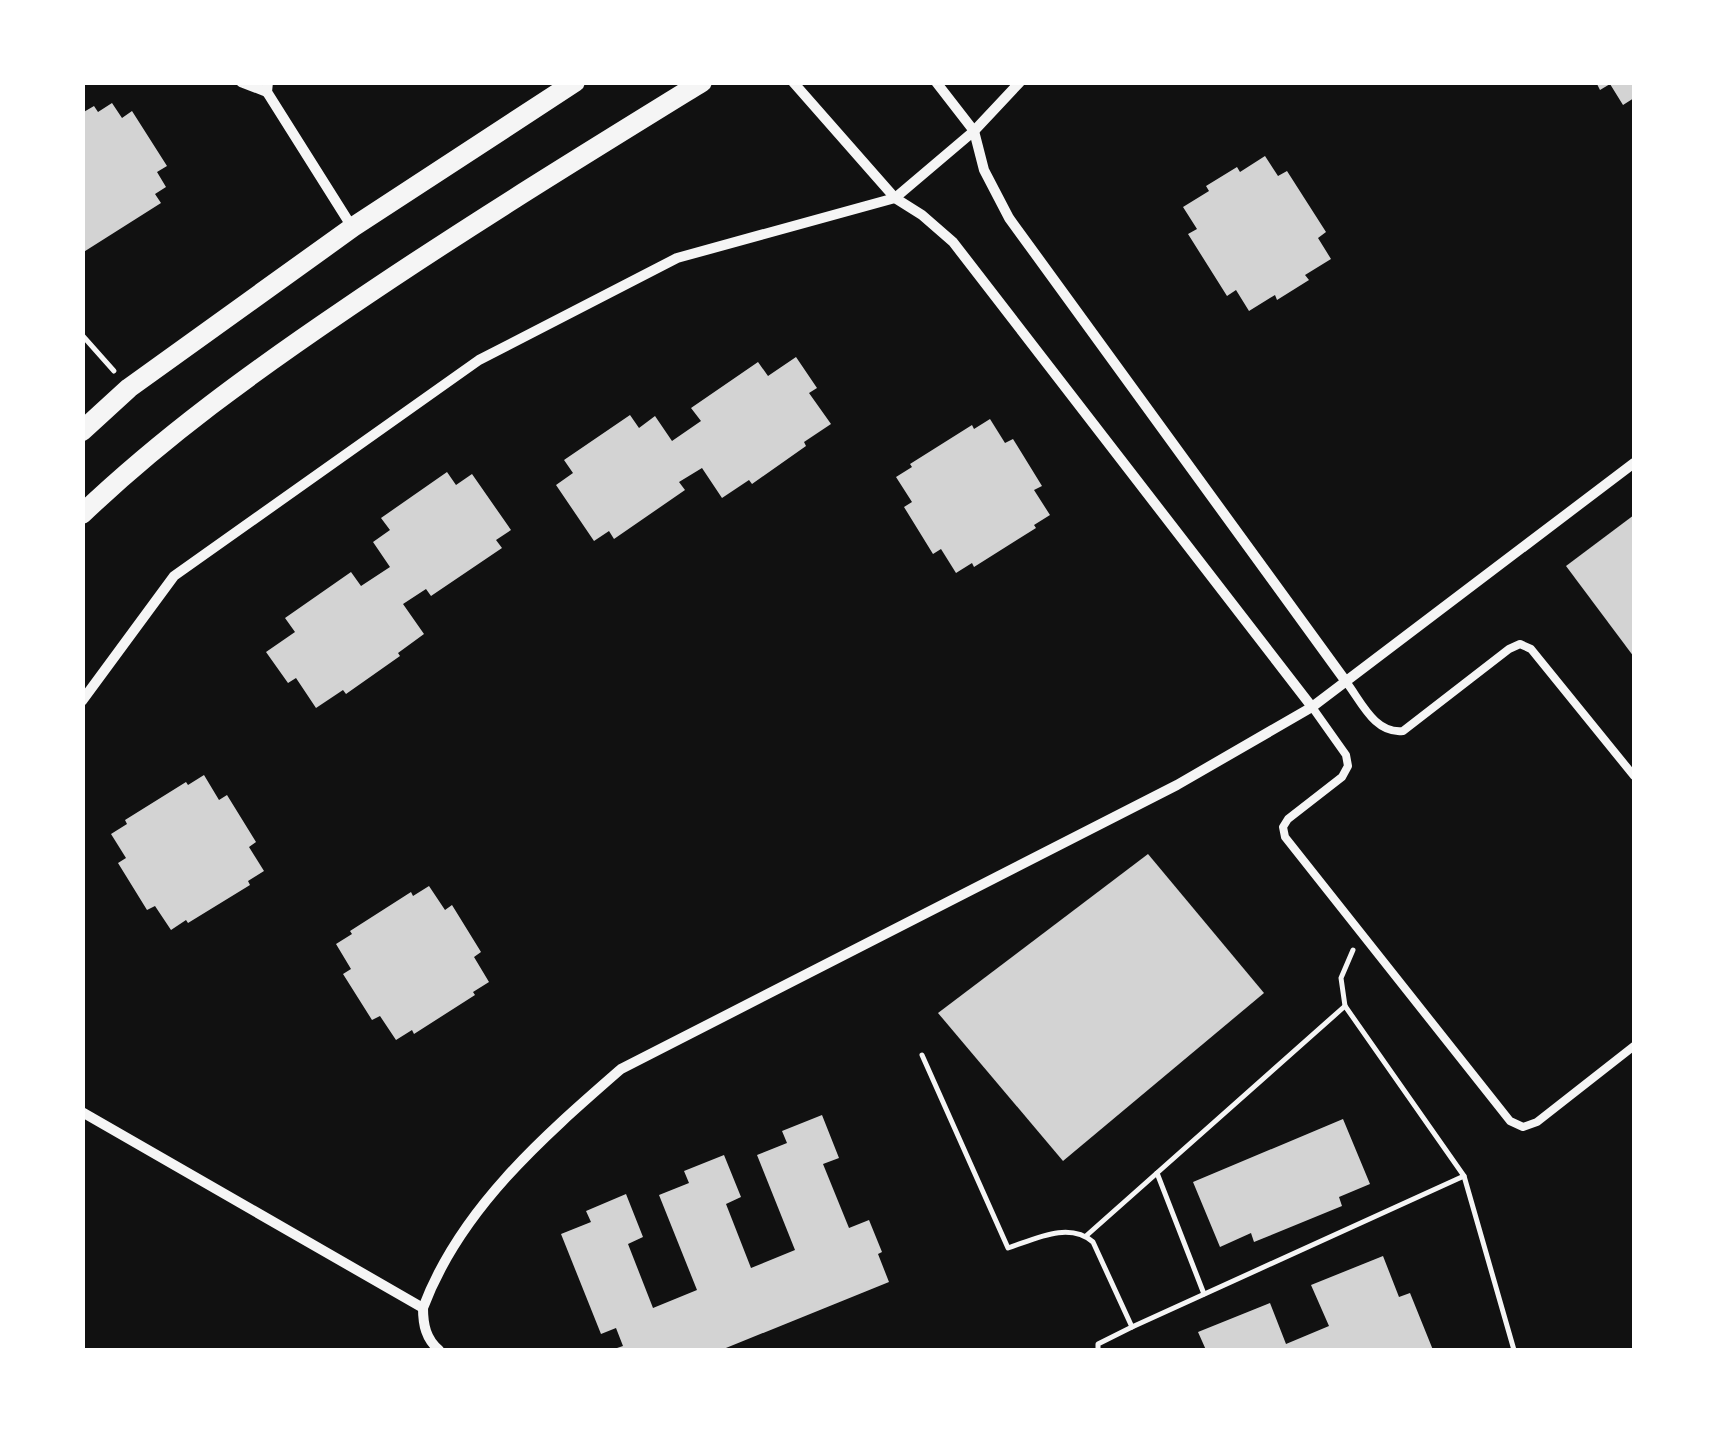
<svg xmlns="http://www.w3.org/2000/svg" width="1717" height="1433" font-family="Inter,sans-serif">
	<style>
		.building { fill: #d3d3d3 }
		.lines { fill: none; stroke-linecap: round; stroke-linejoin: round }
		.path { stroke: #f5f5f5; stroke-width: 5 }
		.service { stroke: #f5f5f5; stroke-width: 8 }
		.minor { stroke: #f5f5f5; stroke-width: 10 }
		.secondary { stroke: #f5f5f5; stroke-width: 20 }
	</style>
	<rect width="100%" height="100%" fill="#111"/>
	<!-- building -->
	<g class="building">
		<polygon points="1596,82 1634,82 1634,98 1623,105 1610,84 1600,90"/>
		<polygon points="112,103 122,118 132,111 167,166 157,172 166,187 155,194 161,203 82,253 82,113 94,106 98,112"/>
		<polygon points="1265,156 1278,176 1287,171 1326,232 1318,238 1331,259 1305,275 1309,280 1277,300 1275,295 1249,311 1236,290 1227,296 1188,234 1197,229 1183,207 1209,191 1206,186 1237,167 1240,172"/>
		<polygon points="796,357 817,388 809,393 831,424 804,442 806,446 752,484 749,480 722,498 702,468 679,482 685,490 614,539 609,531 594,541 556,485 573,473 564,460 630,415 639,428 655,416 672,441 701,421 691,408 758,362 768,376"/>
		<polygon points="990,419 1005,443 1013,439 1042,486 1034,490 1050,515 1034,525 1036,528 974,567 972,563 956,573 941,549 933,554 904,507 912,502 896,477 912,467 910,464 972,425 974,429"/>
		<polygon points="447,472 456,485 472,474 511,530 496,540 502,548 431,596 426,589 403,604 424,634 398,653 400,656 346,694 343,690 316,708 296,678 288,683 266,652 295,632 285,618 351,572 361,586 390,567 373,542 390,530 381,518"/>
		<polygon points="1634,515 1634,657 1566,566"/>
		<polygon points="204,775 219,800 227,795 256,842 249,847 264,871 248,881 250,885 188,923 186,920 171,930 155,906 147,910 118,863 126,858 111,834 127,824 125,820 186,782 188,785"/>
		<polygon points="1148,854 1264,993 1063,1161 938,1013"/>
		<polygon points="429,886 445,910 452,905 481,952 474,957 489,982 473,992 475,995 414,1034 412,1030 396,1040 380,1016 372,1020 343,974 351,969 336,944 352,934 350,931 411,892 413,896"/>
		<polygon points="822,1115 839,1158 823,1164 849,1228 869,1220 882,1252 878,1254 889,1282 721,1350 611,1350 623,1346 616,1328 601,1334 561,1234 591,1222 586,1211 626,1194 643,1237 628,1244 653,1308 697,1290 659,1195 689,1183 684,1171 724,1155 741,1197 726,1204 751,1268 795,1250 757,1155 787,1143 782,1131"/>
		<polygon points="1343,1119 1370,1184 1339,1197 1342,1206 1254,1242 1251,1233 1220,1247 1193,1182"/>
		<polygon points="1383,1256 1399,1297 1410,1293 1433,1350 1206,1350 1198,1332 1270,1303 1286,1344 1329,1326 1311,1285"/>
	</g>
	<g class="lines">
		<!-- path -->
		<g class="path">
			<polyline points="82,335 114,371"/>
			<polyline points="1353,950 1341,978 1345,1006 1464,1176 1514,1350"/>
			<path d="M 922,1055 L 1008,1248 C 1035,1239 1069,1221 1093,1242 L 1132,1327"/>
			<polyline points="1157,1173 1204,1294"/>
			<polyline points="1086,1236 1345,1006"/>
			<polyline points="1098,1350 1098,1344 1132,1327 1464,1176"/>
		</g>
		<!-- service -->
		<g class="service">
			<path d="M 1347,683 C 1362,703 1375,734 1403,731 L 1509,649 L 1520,644 L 1531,649 L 1634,776"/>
			<polyline points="1312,707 1346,755 1348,766 1342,777 1288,819 1283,827 1285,837 1510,1121 1523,1127 1537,1122 1634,1046"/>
		</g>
		<!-- minor -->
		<g class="minor">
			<polyline points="241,82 267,92"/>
			<polyline points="268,82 267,92 352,227"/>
			<polyline points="793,82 895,198 922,215 953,242 1312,707"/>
			<polyline points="936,82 974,131 984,170 1009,218 1347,683"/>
			<polyline points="82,701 174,576 479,360 677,258 895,198 974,131 1020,82"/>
			<path d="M 82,1112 L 423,1308 C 423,1325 426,1339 439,1350"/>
			<path d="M 423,1308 C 460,1209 543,1137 621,1069 L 1177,785 L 1312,707 L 1634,463"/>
		</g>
		<!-- secondary -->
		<g class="secondary">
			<polyline points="82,431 129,388 353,227 575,82"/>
			<path d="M 82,514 C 164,436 254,371 347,308 C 463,229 582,156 702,82"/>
		</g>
	</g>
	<!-- border -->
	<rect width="1717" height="1433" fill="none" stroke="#ffffff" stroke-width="170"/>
</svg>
